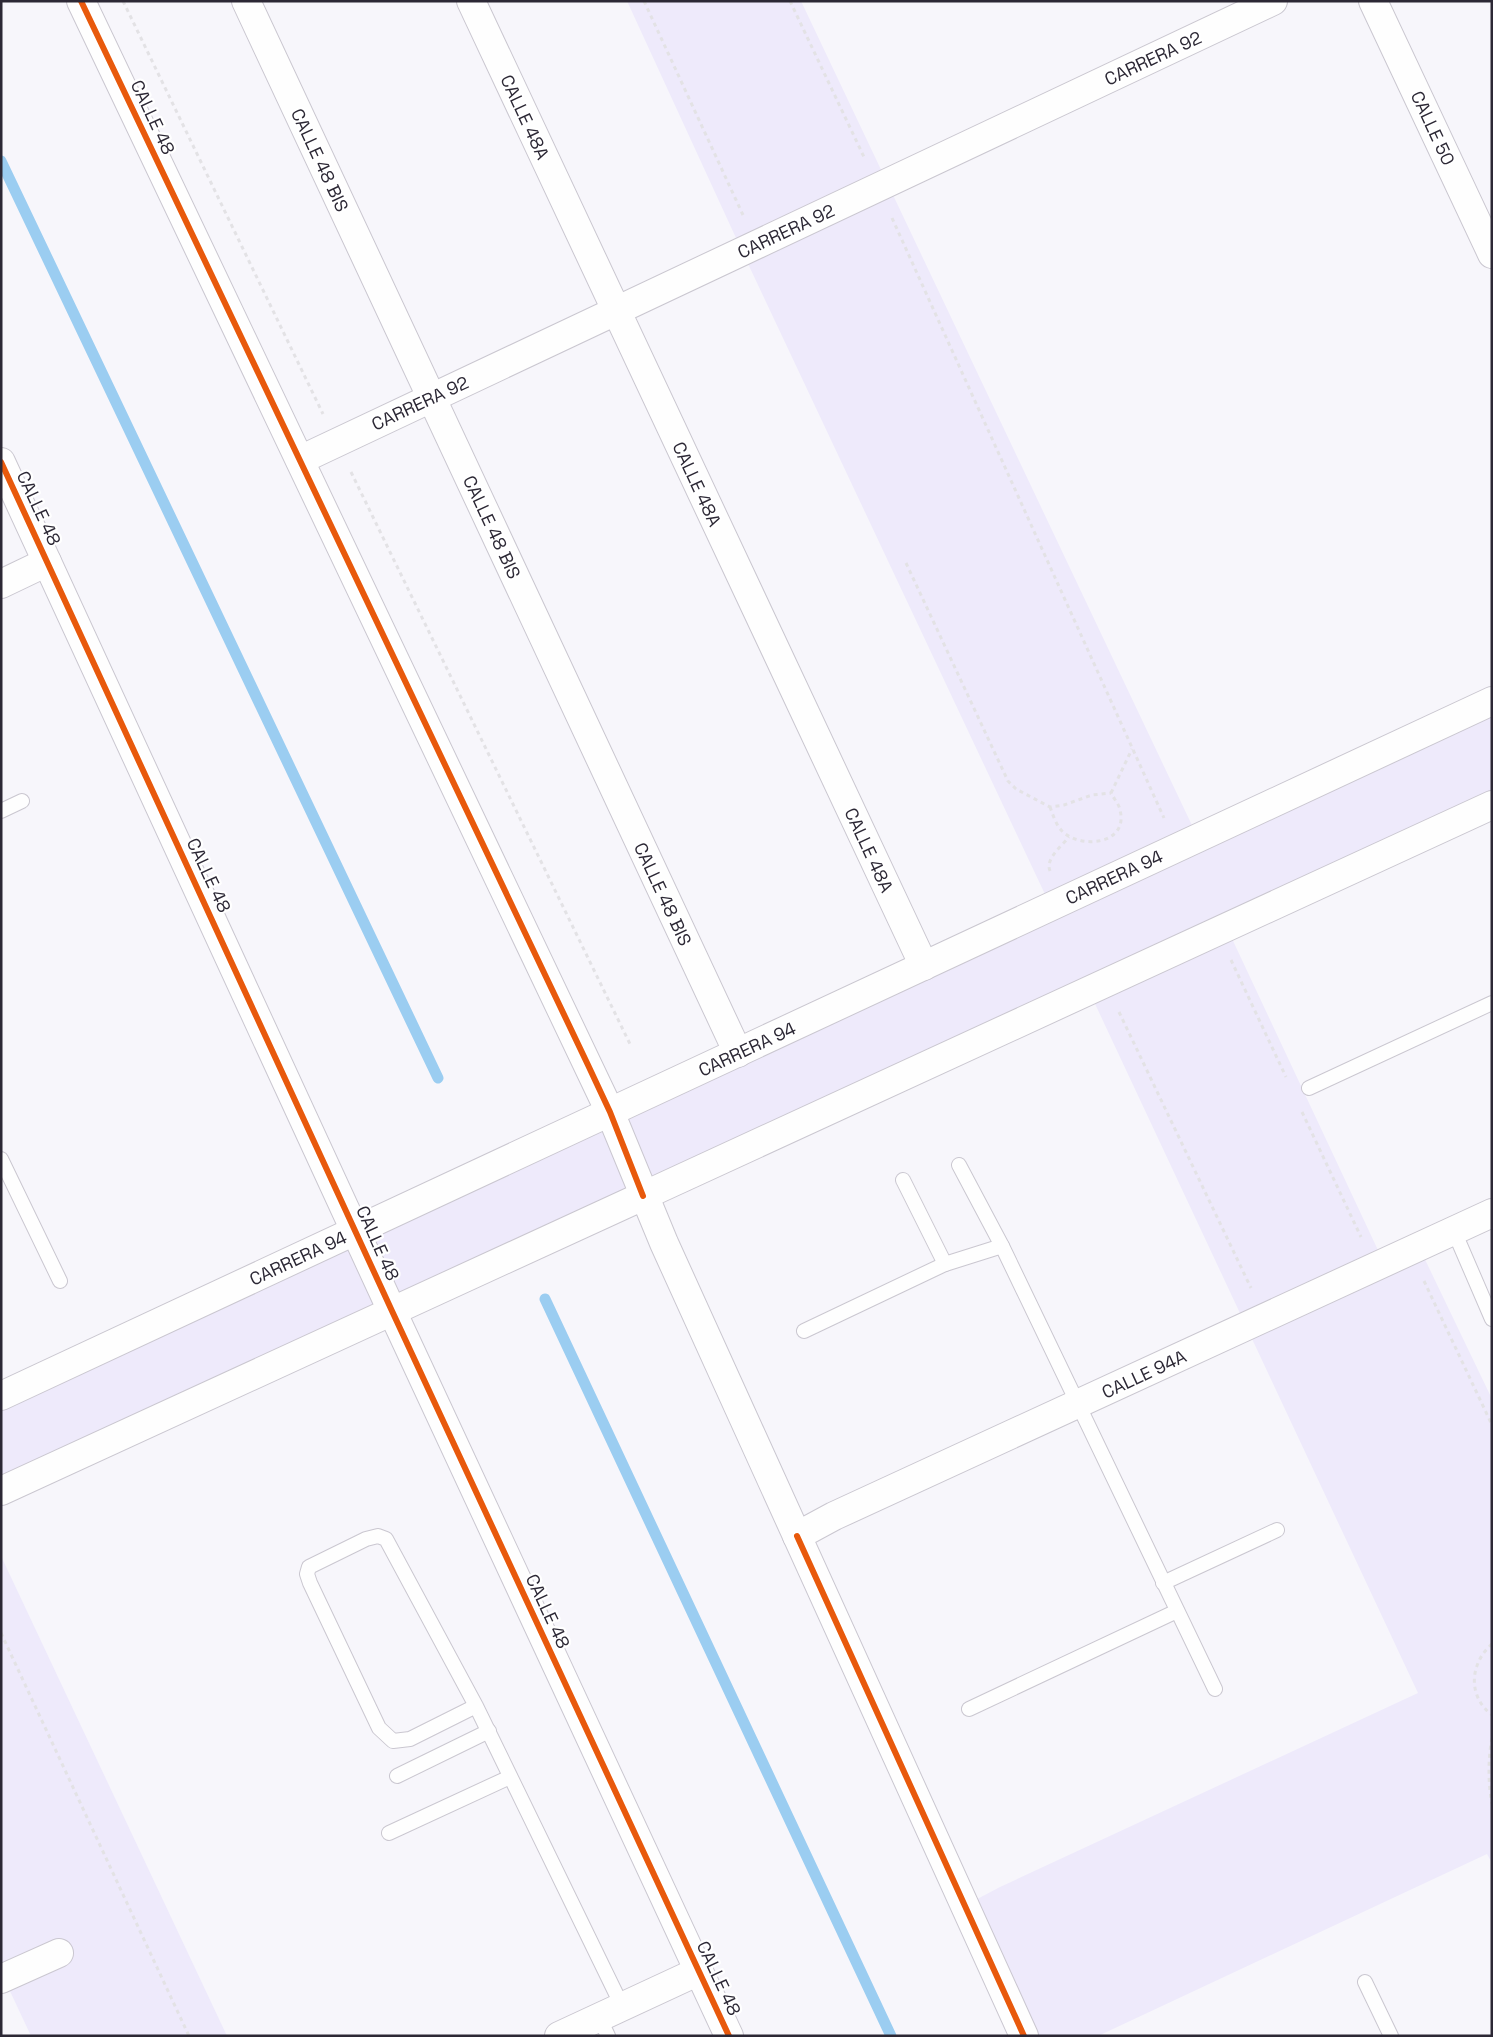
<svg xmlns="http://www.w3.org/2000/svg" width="1493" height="2037" font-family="'Space Grotesk',sans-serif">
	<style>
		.green { fill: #eeeafb }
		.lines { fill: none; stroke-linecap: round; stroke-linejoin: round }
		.stream { stroke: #9bcdf1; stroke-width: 11 }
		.service-casing { stroke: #cac7d0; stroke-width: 16 }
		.minor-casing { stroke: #cac7d0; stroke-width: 30 }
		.tertiary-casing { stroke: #cac7d0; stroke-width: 30 }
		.secondary-casing { stroke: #cac7d0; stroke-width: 30 }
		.path { stroke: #e3e2e5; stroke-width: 3; stroke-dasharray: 4 4; stroke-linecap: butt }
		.service { stroke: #fefefe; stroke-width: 14 }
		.minor { stroke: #fefefe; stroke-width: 28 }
		.tertiary { stroke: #fefefe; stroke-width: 28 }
		.secondary { stroke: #fefefe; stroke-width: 28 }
		.cycleway-casing { stroke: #fff; stroke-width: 9 }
		.cycleway { stroke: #e8590c; stroke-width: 6 }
		.labels { text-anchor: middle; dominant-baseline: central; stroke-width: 4.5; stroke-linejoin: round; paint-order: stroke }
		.street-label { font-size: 18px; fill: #2c2835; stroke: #fff }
	</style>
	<rect width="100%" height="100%" fill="#f7f6fb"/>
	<!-- green -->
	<g class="green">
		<polygon points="627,1 801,1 1198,838 1492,701 1492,805 1227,928 1384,1263 1419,1247 1492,1399 1492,1863 1487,1854 1098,2036 1024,2036 964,1906 1000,1887 1418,1693 1089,991 1,1491 1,1396 1051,907 742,251"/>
		<polygon points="1,1556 227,2036 31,2036 1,1972"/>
	</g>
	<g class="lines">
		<!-- stream -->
		<g class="stream">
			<polyline points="1,161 438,1078"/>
			<polyline points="545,1299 891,2036"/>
		</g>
		<!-- service casing -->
		<g class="service-casing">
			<g id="service">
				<polyline points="1,811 22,801"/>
				<polyline points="1309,1088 1492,1003"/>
				<polyline points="1,1159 60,1281"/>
				<polyline points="959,1165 1002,1246 1215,1689"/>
				<polyline points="903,1180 945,1264"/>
				<polyline points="1454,1231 1492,1319"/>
				<polyline points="804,1331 945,1264 1002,1246"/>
				<polyline points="1163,1583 1277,1530"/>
				<polyline points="476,1706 410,1739 393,1741 379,1728 310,1583 307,1574 309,1567 366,1539 378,1536 386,1539 476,1706 622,2006"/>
				<polyline points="969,1709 1177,1611"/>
				<polyline points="397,1776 489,1731"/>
				<polyline points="389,1833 510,1777"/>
				<polyline points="1365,1982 1391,2036"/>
				<polyline points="599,2017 608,2036"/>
			</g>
		</g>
		<!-- minor casing -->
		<g class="minor-casing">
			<g id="minor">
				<polyline points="246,1 738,1053"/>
				<polyline points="471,1 924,966"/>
				<polyline points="1373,1 1492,254"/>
				<polyline points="300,460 1273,1"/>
				<polyline points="1,584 47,562"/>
				<polyline points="610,1112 1492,701"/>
				<polyline points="643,1196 1492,805"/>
				<polyline points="797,1536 834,1516 1492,1213"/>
				<polyline points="1,1979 59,1953"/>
				<polyline points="559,2036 699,1971"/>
			</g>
		</g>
		<!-- tertiary casing -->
		<g class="tertiary-casing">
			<g id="tertiary">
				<polyline points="1,1396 610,1112"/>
				<polyline points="1,1491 643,1196"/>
			</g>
		</g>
		<!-- secondary casing -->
		<g class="secondary-casing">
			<g id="secondary">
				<polyline points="81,1 610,1112 664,1243 1024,2036"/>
				<polyline points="1,462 392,1311 729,2036"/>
			</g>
		</g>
		<!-- path -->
		<g class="path">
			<polyline points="123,1 323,414"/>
			<polyline points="644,1 743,215"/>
			<polyline points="790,1 864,157"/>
			<polyline points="892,218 1164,818"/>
			<polyline points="351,472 630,1044"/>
			<polyline points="906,563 1008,781 1016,789 1050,807 1064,805 1092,795 1111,793"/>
			<polyline points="1111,793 1132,749"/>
			<path d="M 1050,807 C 1053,815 1056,825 1062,831 C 1081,850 1129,844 1120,810 C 1119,804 1114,799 1111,793"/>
			<path d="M 1050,871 C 1045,859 1061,847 1069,837"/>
			<polyline points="1231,960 1286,1077"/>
			<polyline points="1119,1012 1251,1288"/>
			<polyline points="1302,1112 1361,1237"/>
			<polyline points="1424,1281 1492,1425"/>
			<polyline points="1,1633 189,2036"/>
			<path d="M 1492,1644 C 1470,1663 1467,1696 1492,1715"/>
			<path d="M 1492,1738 C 1488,1759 1488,1783 1492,1804"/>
		</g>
		<!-- service -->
		<use href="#service" class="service"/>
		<!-- minor -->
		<use href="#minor" class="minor"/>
		<!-- tertiary -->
		<use href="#tertiary" class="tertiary"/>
		<!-- secondary -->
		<use href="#secondary" class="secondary"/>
		<!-- cycleway casing -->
		<g class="cycleway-casing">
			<g id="cycleway">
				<polyline points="81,1 588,1065 610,1112 643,1196"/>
				<polyline points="1,462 392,1311 729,2036"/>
				<polyline points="797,1536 1024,2036"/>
			</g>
		</g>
		<!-- cycleway -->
		<use href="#cycleway" class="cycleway"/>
	</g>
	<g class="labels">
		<!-- street labels -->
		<g class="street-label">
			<text transform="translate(1153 58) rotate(-25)">CARRERA 92</text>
			<text transform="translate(153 117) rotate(65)">CALLE 48</text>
			<text transform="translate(525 117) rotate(65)">CALLE 48A</text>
			<text transform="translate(1433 128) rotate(65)">CALLE 50</text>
			<text transform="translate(320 160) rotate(65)">CALLE 48 BIS</text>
			<text transform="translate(786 231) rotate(-25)">CARRERA 92</text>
			<text transform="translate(420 403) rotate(-25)">CARRERA 92</text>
			<text transform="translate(697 484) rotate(65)">CALLE 48A</text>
			<text transform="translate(39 508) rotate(65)">CALLE 48</text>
			<text transform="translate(492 527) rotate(65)">CALLE 48 BIS</text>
			<text transform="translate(869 850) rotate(65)">CALLE 48A</text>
			<text transform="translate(209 875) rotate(65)">CALLE 48</text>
			<text transform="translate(1114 877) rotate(-25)">CARRERA 94</text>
			<text transform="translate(663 894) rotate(65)">CALLE 48 BIS</text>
			<text transform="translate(747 1049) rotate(-25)">CARRERA 94</text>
			<text transform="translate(378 1243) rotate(66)">CALLE 48</text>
			<text transform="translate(298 1258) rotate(-25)">CARRERA 94</text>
			<text transform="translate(1144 1374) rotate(-25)">CALLE 94A</text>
			<text transform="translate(548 1611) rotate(65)">CALLE 48</text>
			<text transform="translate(719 1978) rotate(65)">CALLE 48</text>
		</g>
	</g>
	<!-- border -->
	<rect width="1493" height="2037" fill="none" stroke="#2c2835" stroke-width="5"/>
</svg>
